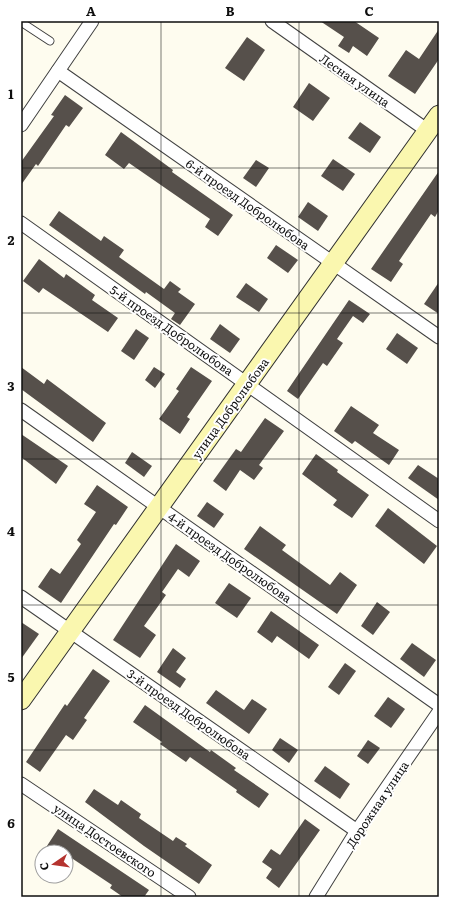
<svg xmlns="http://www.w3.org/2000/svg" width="460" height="918" font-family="Literata,serif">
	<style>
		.building { fill: #56504b }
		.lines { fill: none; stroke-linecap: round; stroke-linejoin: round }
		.lane-casing { stroke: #414141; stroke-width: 9 }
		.street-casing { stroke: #414141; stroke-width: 15 }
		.secondary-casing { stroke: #303030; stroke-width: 21 }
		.lane { stroke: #fff; stroke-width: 7 }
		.street { stroke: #fff; stroke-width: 13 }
		.secondary { stroke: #faf7af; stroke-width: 19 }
		.grid { fill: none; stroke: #0e0e0e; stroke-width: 1; stroke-opacity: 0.55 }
		.labels { text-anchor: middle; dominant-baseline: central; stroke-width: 4; stroke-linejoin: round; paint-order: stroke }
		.street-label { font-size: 12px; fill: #0e0e0e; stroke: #fff }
		.neatline { fill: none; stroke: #0e0e0e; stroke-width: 1.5 }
		.grid-label { font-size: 13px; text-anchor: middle; font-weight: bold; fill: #0e0e0e }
	</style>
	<rect width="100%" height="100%" fill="#fefcef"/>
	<!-- building -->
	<g class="building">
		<polygon points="320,21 354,21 379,38 367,56 353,46 349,53 338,46 344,37"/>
		<polygon points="439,29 439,59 415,94 388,76 406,50 419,59"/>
		<polygon points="247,37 265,50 244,81 225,68"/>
		<polygon points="309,83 330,98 313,121 293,107"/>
		<polygon points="65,95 83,108 69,127 66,125 38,166 36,164 21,185 21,162 54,116 51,115"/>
		<polygon points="360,122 381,137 370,153 348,138"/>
		<polygon points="121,132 173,170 172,172 233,215 218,236 205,227 210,219 129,163 124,169 105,155"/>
		<polygon points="333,159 355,174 343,191 321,176"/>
		<polygon points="256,160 269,168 256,187 243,178"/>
		<polygon points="439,171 439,210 435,217 431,214 399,261 403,264 391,282 371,269"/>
		<polygon points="308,202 328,216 318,231 298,217"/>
		<polygon points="59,211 101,241 104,236 124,250 119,257 164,289 170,281 181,289 178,292 195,304 180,325 171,319 175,313 146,292 145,294 49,225"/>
		<polygon points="276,245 298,260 288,273 267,258"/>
		<polygon points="39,259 64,278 66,274 95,295 92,300 118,318 108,332 43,288 39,293 23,281"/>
		<polygon points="439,282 439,314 424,304"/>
		<polygon points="246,283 268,299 259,312 236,297"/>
		<polygon points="349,300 370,314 363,323 353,316 337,339 343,343 327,366 323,363 298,399 287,391"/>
		<polygon points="220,324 240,339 230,353 210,339"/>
		<polygon points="136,329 149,338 134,360 121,351"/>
		<polygon points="397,333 418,348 407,364 386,349"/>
		<polygon points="21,367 44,384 47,379 106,423 93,442 21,389"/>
		<polygon points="154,367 165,374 155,388 145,380"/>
		<polygon points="191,367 212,381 187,417 190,419 180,434 159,419 179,391 176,389"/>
		<polygon points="351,406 379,425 373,433 399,450 389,465 355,441 352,444 334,431"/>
		<polygon points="265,418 284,431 259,465 263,468 254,480 240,470 226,491 213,481 236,449 241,452"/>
		<polygon points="21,434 68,466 56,484 21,457"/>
		<polygon points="132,452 152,466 144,477 125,463"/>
		<polygon points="316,454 338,470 337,472 369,495 352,518 333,505 337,500 302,474"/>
		<polygon points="418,465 439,479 439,500 408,478"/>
		<polygon points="97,485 128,507 116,525 114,524 61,603 38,587 51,568 60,574 81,544 77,540 96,512 84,504"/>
		<polygon points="207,502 224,514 214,528 197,516"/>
		<polygon points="388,508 437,546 424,564 375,526"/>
		<polygon points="260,526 286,545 282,550 330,585 340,572 357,585 337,614 244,549"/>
		<polygon points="176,544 200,561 189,577 178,569 162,592 166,595 144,626 156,635 140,658 113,640"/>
		<polygon points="229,583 251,598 237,618 215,603"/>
		<polygon points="377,602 390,612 373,635 361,626"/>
		<polygon points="271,611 319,645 309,659 277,636 272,643 257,632"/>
		<polygon points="21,622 39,634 21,659"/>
		<polygon points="412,643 436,660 424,677 400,659"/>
		<polygon points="173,648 186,658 176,672 186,679 180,688 157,672"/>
		<polygon points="345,663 356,671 339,695 328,687"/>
		<polygon points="93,669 110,681 84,718 87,720 73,740 66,735 40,772 26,762 65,704 67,706"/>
		<polygon points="216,690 244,710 252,699 267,709 249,734 206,703"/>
		<polygon points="388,697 405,709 391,728 374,716"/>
		<polygon points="145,705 210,752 211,750 236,768 234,770 269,794 259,808 236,792 237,790 190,757 186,762 160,744 162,742 133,722"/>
		<polygon points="280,738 298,750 289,763 272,750"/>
		<polygon points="368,740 380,748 368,764 357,756"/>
		<polygon points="325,766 350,784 340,799 314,781"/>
		<polygon points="94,789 118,805 121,800 141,814 139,818 173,841 176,837 187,844 185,846 212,865 199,884 144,846 85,802"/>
		<polygon points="305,819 320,830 279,888 266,878 272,869 262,862 271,849 280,855"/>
		<polygon points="58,829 149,890 144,897 123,897 110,888 112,885 73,859 66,869 66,852 43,852"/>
	</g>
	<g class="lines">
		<!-- lane casing -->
		<g class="lane-casing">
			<polyline id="lane" points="21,22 50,41"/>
		</g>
		<!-- street casing -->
		<g class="street-casing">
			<g id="street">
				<polyline points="272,21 428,131"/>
				<polyline points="58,71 439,337"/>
				<polyline points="21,125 92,21"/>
				<polyline points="21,223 439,521"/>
				<polyline points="21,410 439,705"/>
				<polyline points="21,597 357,831"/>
				<polyline points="21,784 189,897"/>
				<polyline points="316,897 357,831 439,712"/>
			</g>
		</g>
		<!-- secondary casing -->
		<g class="secondary-casing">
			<polyline id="secondary" points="21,700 439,115"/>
		</g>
		<!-- lane -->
		<use href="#lane" class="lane"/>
		<!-- street -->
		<use href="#street" class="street"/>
		<!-- secondary -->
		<use href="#secondary" class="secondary"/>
	</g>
	<!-- grid -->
	<path class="grid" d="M 161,21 L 161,897M 299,21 L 299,897M 21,168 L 439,168M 21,313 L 439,313M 21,459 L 439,459M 21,605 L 439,605M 21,750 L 439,750"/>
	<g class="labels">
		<!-- street labels -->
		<g class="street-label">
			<text transform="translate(355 80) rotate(35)">Лесная улица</text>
			<text transform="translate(248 204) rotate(35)">6-й проезд Добролюбова</text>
			<text transform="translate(172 330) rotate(35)">5-й проезд Добролюбова</text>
			<text transform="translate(230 408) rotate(-54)">улица Добролюбова</text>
			<text transform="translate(230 557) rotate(35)">4-й проезд Добролюбова</text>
			<text transform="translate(189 714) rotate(35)">3-й проезд Добролюбова</text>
			<text transform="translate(377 804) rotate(-56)">Дорожная улица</text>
			<text transform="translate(105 840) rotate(34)">улица Достоевского</text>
		</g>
	</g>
	<!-- border -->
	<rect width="460" height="918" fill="none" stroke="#ffffff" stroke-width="44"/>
	<!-- north arrow -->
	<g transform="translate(54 864) rotate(257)"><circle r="19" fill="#ffffff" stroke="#9f9f9f"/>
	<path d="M0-3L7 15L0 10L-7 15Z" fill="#b5332f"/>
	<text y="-6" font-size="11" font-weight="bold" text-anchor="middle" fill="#0e0e0e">С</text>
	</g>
	<rect x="22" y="22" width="416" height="874" class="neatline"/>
	<g class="grid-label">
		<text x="91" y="16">A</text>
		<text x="230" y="16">B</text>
		<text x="369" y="16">C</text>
		<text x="11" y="99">1</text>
		<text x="11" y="245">2</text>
		<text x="11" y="391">3</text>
		<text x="11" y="536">4</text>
		<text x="11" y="682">5</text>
		<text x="11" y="828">6</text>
	</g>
</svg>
